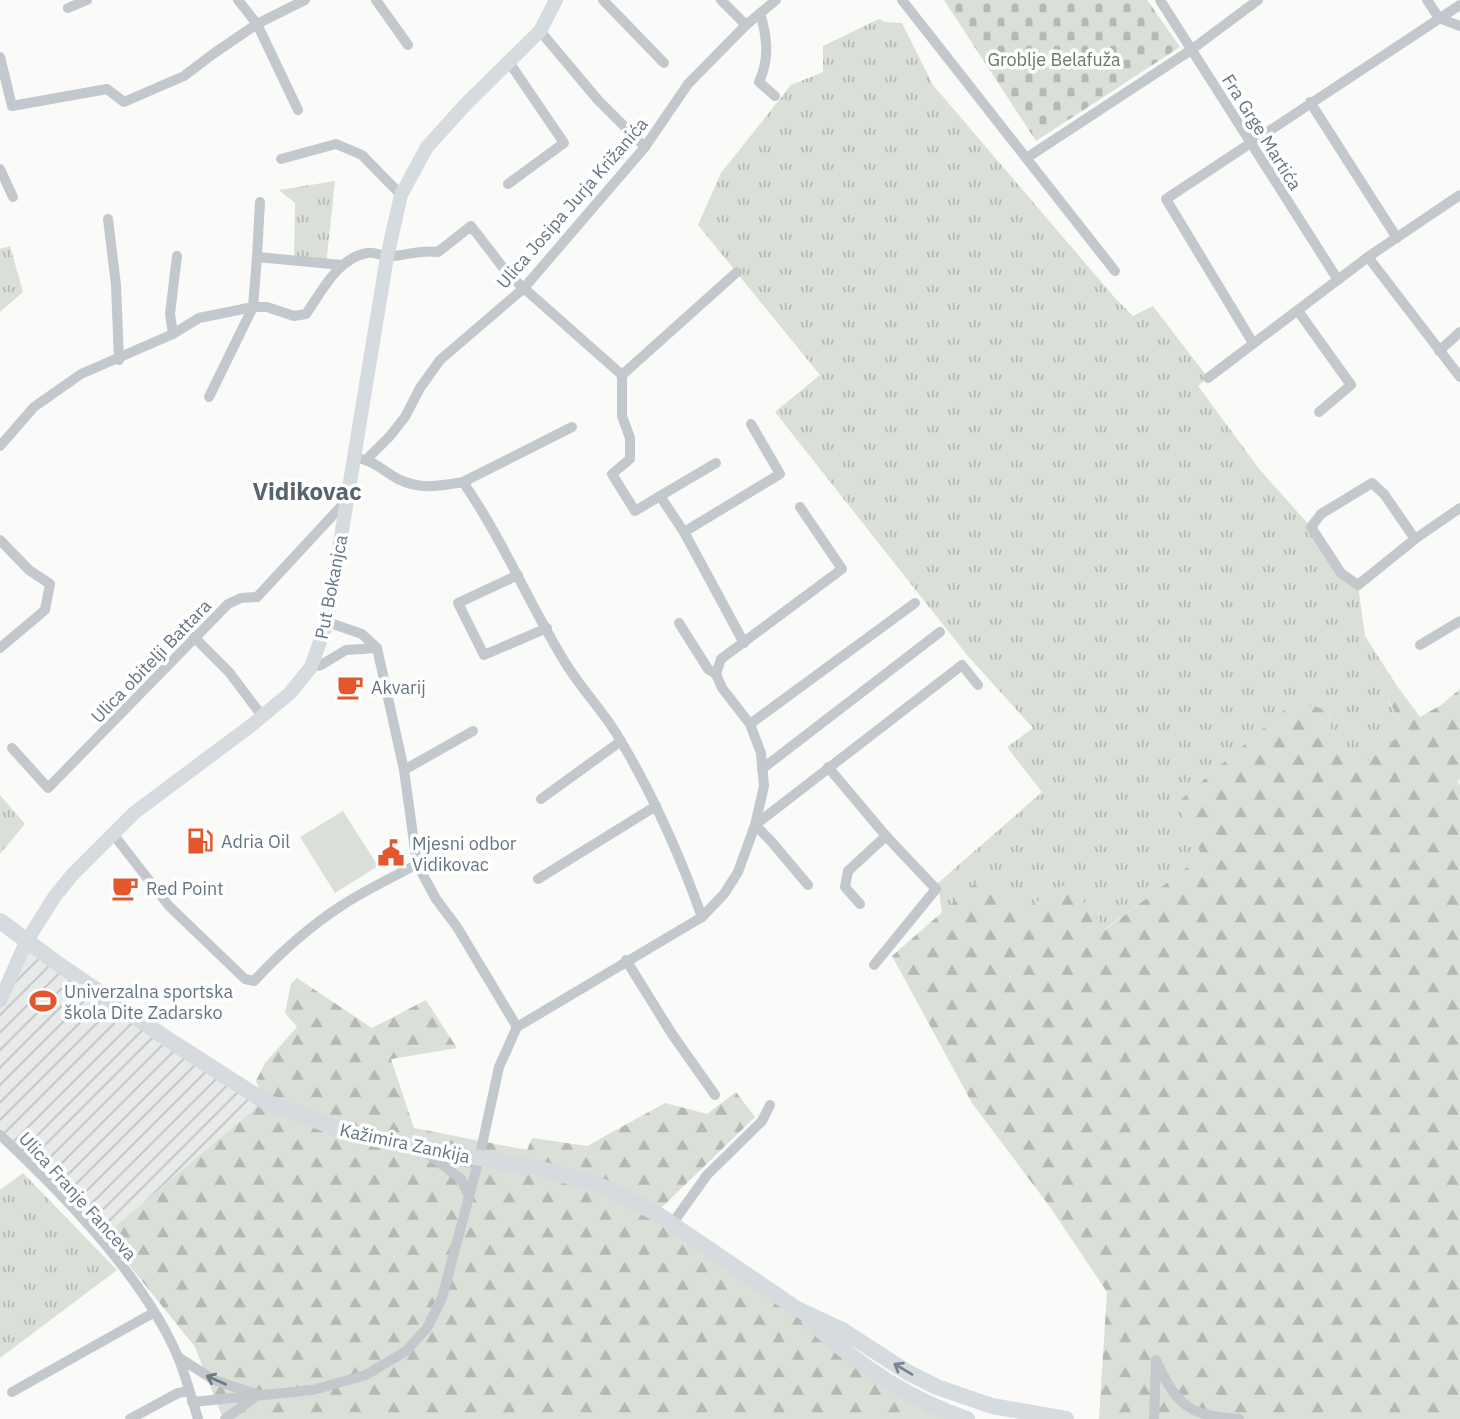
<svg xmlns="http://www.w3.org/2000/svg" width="1460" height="1419" font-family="'IBM Plex Sans',sans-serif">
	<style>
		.industrial { fill: url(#industrial-furrows) }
		.grass { fill: url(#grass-tufts) }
		.forest { fill: url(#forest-firs) }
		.cemetery { fill: url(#cemetery-stones) }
		.park { fill: #dadfd7 }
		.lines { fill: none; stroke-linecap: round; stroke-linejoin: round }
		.minor { stroke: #c3c8cc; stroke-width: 10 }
		.secondary { stroke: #d6dbdf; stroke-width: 14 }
		.primary { stroke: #d6dbdf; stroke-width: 16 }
		.oneway { stroke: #768591 }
		.oneway2 { stroke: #6a7a87 }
		.labels { text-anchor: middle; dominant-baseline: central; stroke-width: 7; stroke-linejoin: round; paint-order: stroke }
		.park-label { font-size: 18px; fill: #687a64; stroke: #fff }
		.street-label { font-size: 18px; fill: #657683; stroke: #fff }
		.poi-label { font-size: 18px; fill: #657683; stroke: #fff; text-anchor: start }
		.district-label { font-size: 24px; font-weight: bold; fill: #57646e; stroke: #fff }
	</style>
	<defs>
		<pattern id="industrial-furrows" width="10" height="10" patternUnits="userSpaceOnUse" patternTransform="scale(1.75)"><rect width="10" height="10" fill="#e8e9e9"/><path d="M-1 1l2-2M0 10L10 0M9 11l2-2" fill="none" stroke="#c0c1c2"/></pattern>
		<pattern id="grass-tufts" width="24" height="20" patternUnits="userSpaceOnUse" patternTransform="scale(1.75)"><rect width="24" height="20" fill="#dadfd7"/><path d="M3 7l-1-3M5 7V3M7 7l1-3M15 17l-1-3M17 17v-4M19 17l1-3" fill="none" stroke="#b4b9b4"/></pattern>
		<pattern id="forest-firs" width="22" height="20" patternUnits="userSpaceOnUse" patternTransform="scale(1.75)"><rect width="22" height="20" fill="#dadfd7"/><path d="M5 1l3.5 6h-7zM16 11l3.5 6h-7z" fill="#b4b9b4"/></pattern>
		<pattern id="cemetery-stones" width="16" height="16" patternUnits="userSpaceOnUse" patternTransform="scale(1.75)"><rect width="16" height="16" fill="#dadfd7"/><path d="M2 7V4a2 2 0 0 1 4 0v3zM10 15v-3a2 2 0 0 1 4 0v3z" fill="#b4b9b4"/></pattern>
	</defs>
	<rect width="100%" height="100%" fill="#fafaf8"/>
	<!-- industrial -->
	<polygon class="industrial" points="26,942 264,1101 105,1235 0,1136 0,994"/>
	<!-- grass -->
	<g class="grass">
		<path d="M 879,19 L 885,22 L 902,23 L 933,85 L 1115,298 L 1133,316 L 1153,306 L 1208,378 L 1198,386 L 1260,470 L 1311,527 L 1341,573 L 1358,585 L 1365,636 L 1397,686 L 1388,700 L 1405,731 L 1352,774 C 1338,754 1331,737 1329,712 L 1203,856 L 1104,930 L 1014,915 L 987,874 L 942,914 L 938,883 L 1042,792 L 1007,747 L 1033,728 L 967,655 L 775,412 L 820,375 L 698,225 L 721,173 L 791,85 L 823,72 L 823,46 Z"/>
		<polygon points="335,181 326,265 294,262 295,203 279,190"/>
		<polygon points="10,246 23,292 0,312 0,249"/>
		<polygon points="0,795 25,824 0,854"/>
		<polygon points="23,1173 117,1270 0,1358 0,1190"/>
	</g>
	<!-- forest -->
	<g class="forest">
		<path d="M 1397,686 L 1420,717 L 1441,705 L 1460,689 L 1460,779 L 1458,782 L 1460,785 L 1460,1419 L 1099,1419 L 1107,1292 L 1050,1207 L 972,1103 L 892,956 L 987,873 L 1014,915 L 1069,882 L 1105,930 L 1202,856 L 1177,803 L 1289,706 L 1315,706 L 1329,712 C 1331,737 1338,753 1352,774 L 1405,731 L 1388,699 Z"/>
		<polygon points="297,978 372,1028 426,1000 457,1048 391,1059 414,1128 527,1150 532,1138 587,1146 665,1103 707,1114 736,1092 755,1117 656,1213 834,1343 967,1419 223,1419 195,1347 105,1235 264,1101 256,1081 265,1063 297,1027 285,1013 291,984"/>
	</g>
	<!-- cemetery -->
	<polygon class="cemetery" points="944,0 1147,0 1180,47 1036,141"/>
	<!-- park -->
	<polygon class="park" points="343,811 378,866 335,893 300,837"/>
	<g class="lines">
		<!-- minor -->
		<g class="minor">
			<polyline points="238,0 257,24 298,110"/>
			<polyline points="376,0 408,45"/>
			<polyline points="603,0 664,63"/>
			<polyline points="721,0 746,25"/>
			<polyline points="902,0 1115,271"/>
			<polyline points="1160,0 1338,280"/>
			<polyline points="1427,0 1439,18 1460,26"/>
			<polyline points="68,8 87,0"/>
			<path d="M 760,13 C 767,36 770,59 759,82 L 775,96"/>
			<polyline points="540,31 598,100 645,147"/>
			<polyline points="0,57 12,106 107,89 124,102 184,76 213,54 257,24 305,0"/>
			<polyline points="1310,102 1397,238"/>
			<polyline points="1028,157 1191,50 1258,0"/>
			<polyline points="281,159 336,144 362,155 401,195"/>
			<polyline points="0,169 13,197"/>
			<polyline points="508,184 564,143 509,62"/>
			<polyline points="108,219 116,285 119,360"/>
			<polyline points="257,257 260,202"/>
			<polyline points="1368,257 1460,377"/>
			<polyline points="1298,311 1351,385 1319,412"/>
			<polyline points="173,334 170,314 177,256"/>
			<polyline points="1253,343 1166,199 1460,5"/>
			<polyline points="1439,351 1460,332"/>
			<polyline points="622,375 622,416 630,438 630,459 612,474 635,511 660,496 684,532"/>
			<polyline points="1208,378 1368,257 1460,195"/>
			<polyline points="209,397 253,307 257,257 342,265"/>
			<path d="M 0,446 L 34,407 L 81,374 L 173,334 L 199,318 L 253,307 L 267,307 L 294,316 L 306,314 C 322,291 338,258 367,253 C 375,251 381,257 389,256 C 407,256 420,249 438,252 L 471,226 L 508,274 L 622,375 L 737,272"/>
			<polyline points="368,458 390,436 405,417 420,388 440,360 524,288 645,147 688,84 746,25 776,0"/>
			<polyline points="463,482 572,427"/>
			<polyline points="660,496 716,463"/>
			<polyline points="1415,539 1384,494 1372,483 1321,514 1311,527 1341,573 1358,585 1415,539 1460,508"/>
			<polyline points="0,540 29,570 50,584 45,610 0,648"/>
			<polyline points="518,575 458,603 484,655 547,628"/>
			<polyline points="327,622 362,634 377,648 404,770 417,864 436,899 457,927 517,1027"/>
			<polyline points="679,623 708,669 716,674"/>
			<polyline points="194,637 229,672 262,716"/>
			<polyline points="744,643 684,532 780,474 751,424"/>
			<polyline points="1420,645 1460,621"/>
			<polyline points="311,667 321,665 346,650 377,648"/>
			<polyline points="750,724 915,603"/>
			<polyline points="12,748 48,788 228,604 241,598 257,597 347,500"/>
			<polyline points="828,767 886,836 848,871 845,887 860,904"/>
			<polyline points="762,769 940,632"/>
			<polyline points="404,770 473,731"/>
			<polyline points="541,799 621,741"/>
			<path d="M 113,834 L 169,906 L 245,979 L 254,981 C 280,953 309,927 341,906 C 365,890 392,878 417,864"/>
			<polyline points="538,879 656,806"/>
			<polyline points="808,885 770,840 755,825 962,665 978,685"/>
			<polyline points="702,917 724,894 738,872 755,825 764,786 761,753 750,724 722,688 716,674 721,659 842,569 800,507"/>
			<polyline points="626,960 672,1034 715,1095"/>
			<polyline points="874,965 936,889 886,836"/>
			<path d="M 0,1135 C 63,1194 144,1277 178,1357 C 186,1377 192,1399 198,1419"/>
			<polyline points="423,1150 461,1179 469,1196"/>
			<polyline points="672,1224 707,1175 762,1121 770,1105"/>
			<polyline points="178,1357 214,1380 256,1394"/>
			<path d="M 1156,1360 C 1177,1406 1187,1415 1239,1419"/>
			<polyline points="12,1392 153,1313"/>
			<path d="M 192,1402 L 313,1390 L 366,1375 L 406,1351 L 427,1328 L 442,1298 L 479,1159 L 499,1067 L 517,1027 L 702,917 C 679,853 652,792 616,733 C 601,709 581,688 566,664 C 529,604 503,540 463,482 C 440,486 419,490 398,479 C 381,470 373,459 354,458"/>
			<polyline points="130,1419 178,1393 189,1391"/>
			<polyline points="225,1419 255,1397"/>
			<polyline points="1154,1419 1156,1364"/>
		</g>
		<!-- secondary -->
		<polyline class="secondary" points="0,1001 26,942 55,896 73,874 134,813 253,724 290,693 311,667 327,622 387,257 401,195 427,147 465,105 540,31 556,0"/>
		<!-- primary -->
		<g class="primary">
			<polyline points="0,921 54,961 169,1040 264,1101 358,1136 541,1169 597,1184 656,1213 797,1309 842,1330 907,1372 937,1387 992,1406 1066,1419"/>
			<path d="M 809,1320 C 854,1362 908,1399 967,1419"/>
		</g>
	</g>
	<!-- one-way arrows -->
	<defs><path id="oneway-shaft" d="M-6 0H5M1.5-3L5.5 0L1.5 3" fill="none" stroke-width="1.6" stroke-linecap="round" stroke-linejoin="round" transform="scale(1.75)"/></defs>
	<use class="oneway" href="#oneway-shaft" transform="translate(903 1369) rotate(-149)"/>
	<use class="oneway2" href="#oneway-shaft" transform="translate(216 1380) rotate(-156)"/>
	<!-- icons -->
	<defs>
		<g id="cafe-bare" transform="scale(2.1)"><path d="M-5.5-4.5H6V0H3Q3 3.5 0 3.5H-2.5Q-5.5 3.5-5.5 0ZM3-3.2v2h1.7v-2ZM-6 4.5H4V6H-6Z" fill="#e4572e" stroke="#fff" stroke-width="2.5" paint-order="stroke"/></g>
		<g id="fuel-bare" transform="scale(2.1)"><path d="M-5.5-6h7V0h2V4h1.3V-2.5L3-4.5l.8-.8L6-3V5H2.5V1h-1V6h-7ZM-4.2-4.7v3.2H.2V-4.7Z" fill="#e4572e" stroke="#fff" stroke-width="2.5" paint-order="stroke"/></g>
		<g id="civic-bare" transform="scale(2.1)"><path d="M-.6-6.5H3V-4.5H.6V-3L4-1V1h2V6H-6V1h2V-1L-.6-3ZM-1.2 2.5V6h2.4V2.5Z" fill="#e4572e" stroke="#fff" stroke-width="2.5" paint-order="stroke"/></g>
		<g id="stadium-bare" transform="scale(2.1)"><path d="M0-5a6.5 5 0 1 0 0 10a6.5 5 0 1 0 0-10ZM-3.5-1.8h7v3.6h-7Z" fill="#e4572e" stroke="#fff" stroke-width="2.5" paint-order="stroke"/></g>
	</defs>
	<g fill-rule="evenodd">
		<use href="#cafe-bare" x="350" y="687"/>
		<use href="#fuel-bare" x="200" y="841"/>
		<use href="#civic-bare" x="391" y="853"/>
		<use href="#cafe-bare" x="125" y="888"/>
		<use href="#stadium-bare" x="43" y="1001"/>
	</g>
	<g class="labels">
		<!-- park labels -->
		<g class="park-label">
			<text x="1054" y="59">Groblje Belafuža</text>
		</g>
		<!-- street labels -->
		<g class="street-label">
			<text transform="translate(1262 132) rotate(58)">Fra Grge Martića</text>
			<text transform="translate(572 203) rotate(-49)">Ulica Josipa Jurja Križanića</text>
			<text transform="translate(331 587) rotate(-79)">Put Bokanjca</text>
			<text transform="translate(151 661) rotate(-46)">Ulica obitelji Battara</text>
			<text transform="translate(405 1143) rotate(12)">Kažimira Zankija</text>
			<text transform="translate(78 1196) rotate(48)">Ulica Franje Fanceva</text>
		</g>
		<!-- poi labels -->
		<g class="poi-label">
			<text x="371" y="687">Akvarij</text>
			<text x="221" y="841">Adria Oil</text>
			<text x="412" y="843">Mjesni odbor<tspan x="412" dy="21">Vidikovac</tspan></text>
			<text x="146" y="888">Red Point</text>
			<text x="64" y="991">Univerzalna sportska<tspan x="64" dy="21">škola Dite Zadarsko</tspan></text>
		</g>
		<!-- district labels -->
		<g class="district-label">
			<text x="307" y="491">Vidikovac</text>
		</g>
	</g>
</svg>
